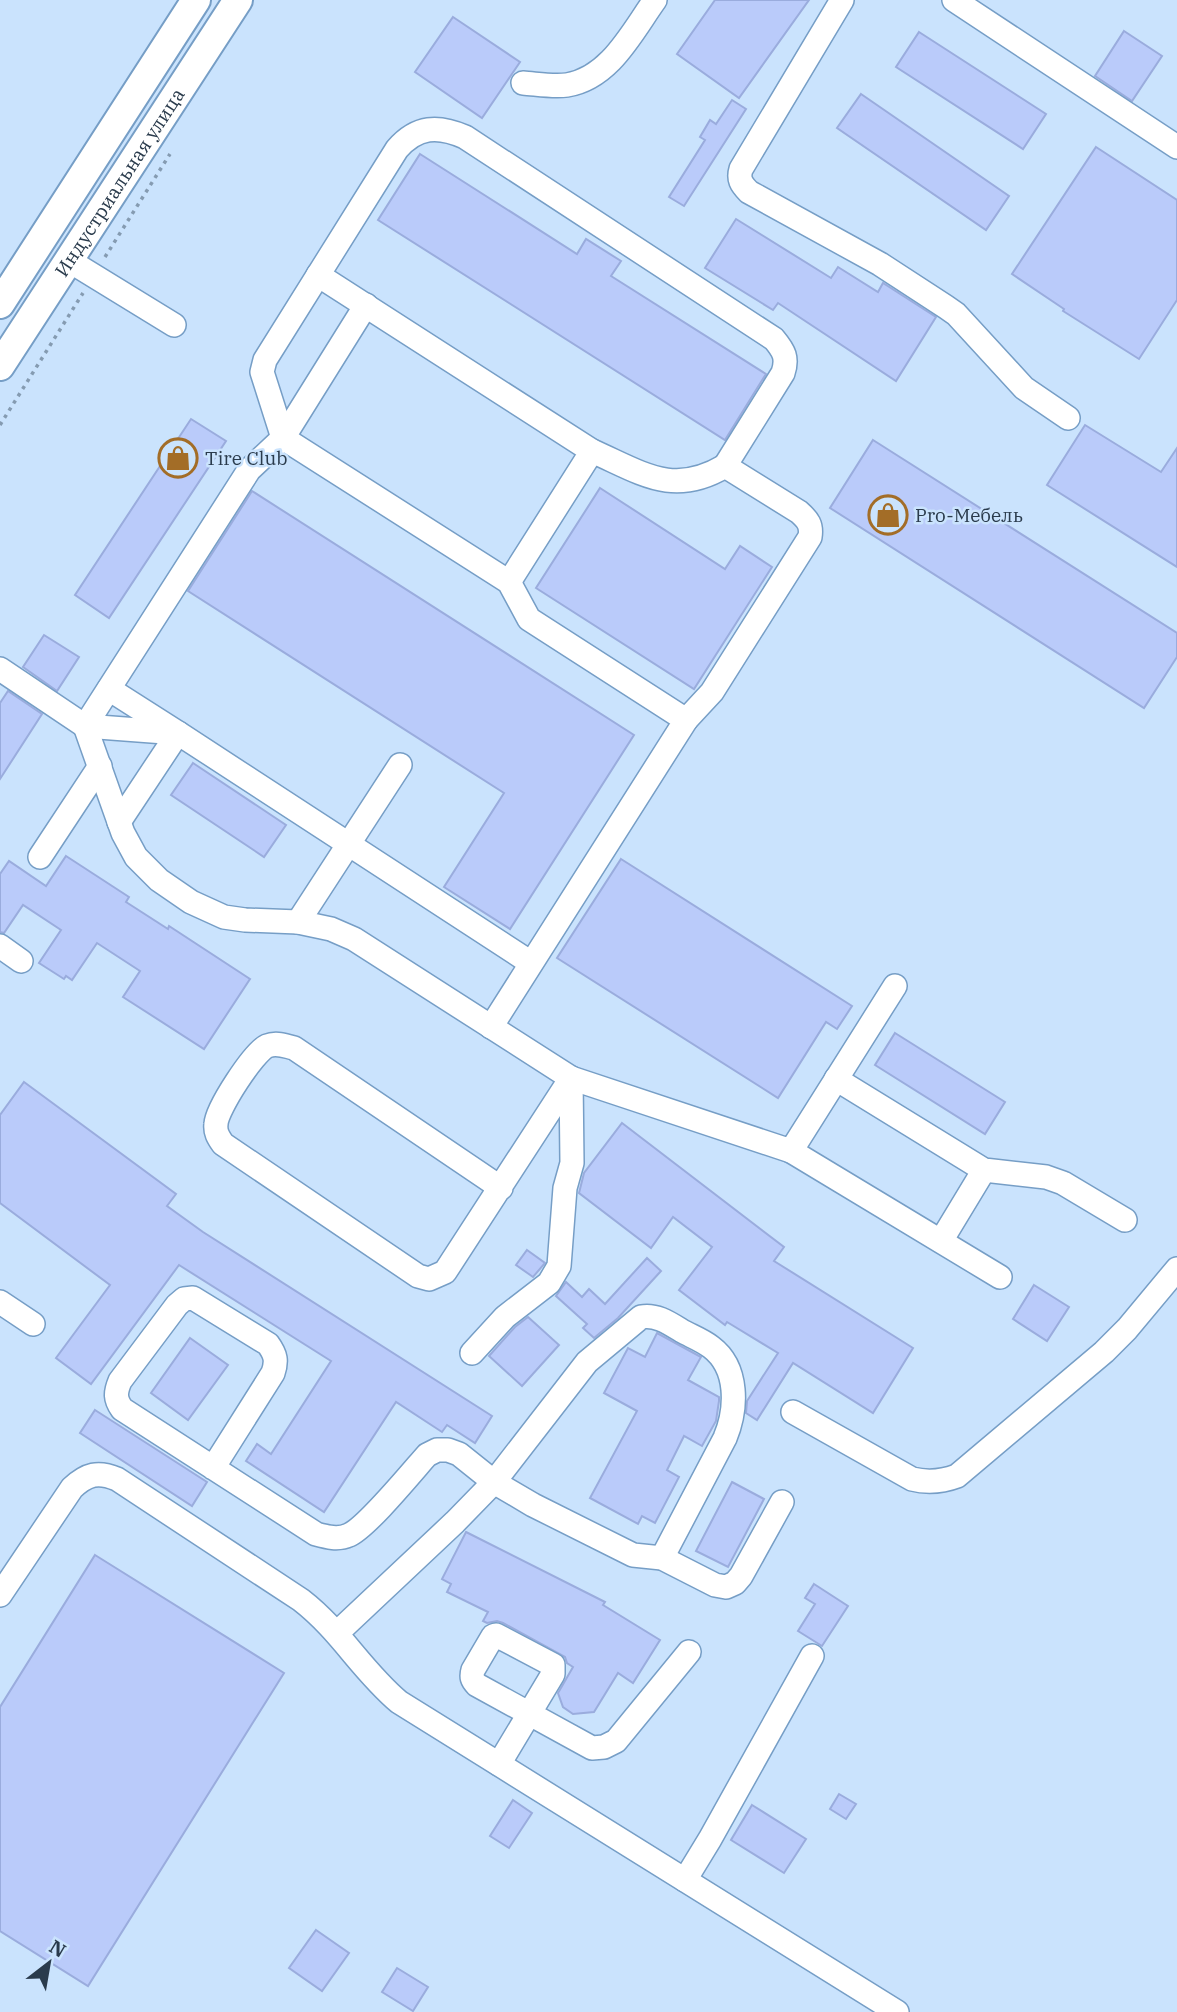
<svg xmlns="http://www.w3.org/2000/svg" width="1177" height="2012" font-family="'IBM Plex Serif',serif">
	<style>
		.building { fill: #bacbfa; stroke: #9aacdd; stroke-width: 2 }
		.lines { fill: none; stroke-linecap: round; stroke-linejoin: round }
		.minor-casing { stroke: #769ec6; stroke-width: 26 }
		.major-casing { stroke: #769ec6; stroke-width: 32 }
		.path { stroke: #859bb1; stroke-width: 3.5; stroke-dasharray: 3.5 5; stroke-linecap: butt }
		.minor { stroke: #fff; stroke-width: 23 }
		.major { stroke: #fff; stroke-width: 28 }
		.labels { text-anchor: middle; dominant-baseline: central; stroke-width: 5; stroke-linejoin: round; paint-order: stroke }
		.street-label { font-size: 19px; fill: #2a3b4c; stroke: #cae3fd }
		.poi-label { font-size: 19px; fill: #2a3b4c; stroke: #cae3fd; text-anchor: start }
	</style>
	<rect width="100%" height="100%" fill="#cae3fd"/>
	<!-- building -->
	<g class="building">
		<polygon points="715,0 809,0 739,98 677,54"/>
		<polygon points="453,17 520,62 482,118 415,72"/>
		<polygon points="1124,31 1162,56 1132,101 1095,76"/>
		<polygon points="919,32 1046,114 1023,149 896,67"/>
		<polygon points="861,94 1009,196 986,230 837,128"/>
		<polygon points="732,100 746,109 684,206 669,197 705,140 700,137 710,120 716,124"/>
		<polygon points="1096,147 1177,200 1177,300 1139,359 1063,311 1064,309 1012,274"/>
		<polygon points="420,154 577,254 586,239 621,261 611,276 766,374 725,440 378,220"/>
		<polygon points="736,219 831,278 838,267 878,292 883,283 936,317 896,381 778,303 773,310 705,268"/>
		<polygon points="191,419 226,441 109,618 75,595"/>
		<polygon points="1085,425 1161,472 1177,448 1177,567 1047,485"/>
		<polygon points="873,440 1177,633 1177,657 1144,708 830,508"/>
		<polygon points="600,488 725,569 740,546 772,567 694,689 536,588"/>
		<polygon points="252,491 634,735 510,929 444,887 504,793 188,591"/>
		<polygon points="44,635 79,657 57,691 23,667"/>
		<polygon points="8,691 42,714 0,779 0,703"/>
		<polygon points="193,763 286,825 264,857 171,795"/>
		<polygon points="66,856 129,897 126,902 168,929 169,926 250,979 204,1049 123,997 140,971 97,943 72,980 66,976 64,979 39,963 61,930 23,905 4,933 0,932 0,874 9,861 46,886"/>
		<polygon points="621,859 852,1006 837,1029 826,1022 778,1098 557,958"/>
		<polygon points="895,1033 1005,1102 985,1134 875,1065"/>
		<polygon points="24,1082 176,1194 167,1206 203,1232 492,1416 475,1443 447,1425 442,1432 396,1402 324,1512 246,1461 257,1444 271,1454 331,1361 179,1265 91,1384 56,1358 110,1285 0,1203 0,1115"/>
		<polygon points="622,1123 784,1247 774,1261 913,1348 873,1413 793,1363 757,1420 746,1413 747,1401 778,1353 727,1322 725,1325 679,1290 712,1247 673,1217 651,1248 579,1193 584,1173"/>
		<polygon points="527,1250 545,1263 533,1277 516,1265"/>
		<polygon points="647,1258 661,1271 618,1318 594,1338 583,1328 587,1324 556,1296 566,1282 582,1297 589,1289 605,1304"/>
		<polygon points="1034,1285 1069,1307 1047,1341 1013,1319"/>
		<polygon points="528,1317 559,1345 522,1386 489,1356 515,1327"/>
		<polygon points="657,1333 701,1357 688,1380 719,1397 719,1401 716,1421 702,1446 684,1436 667,1470 679,1477 655,1523 642,1516 638,1524 590,1498 637,1411 604,1393 628,1348 645,1357"/>
		<polygon points="190,1338 228,1365 188,1420 151,1393"/>
		<polygon points="95,1410 207,1482 192,1506 80,1433"/>
		<polygon points="732,1482 764,1499 728,1567 696,1551"/>
		<polygon points="466,1532 605,1602 603,1605 660,1640 633,1683 618,1673 594,1712 573,1714 563,1707 558,1693 573,1667 567,1663 565,1657 503,1623 497,1621 487,1623 483,1621 488,1612 447,1592 451,1584 442,1579"/>
		<polygon points="95,1555 284,1673 88,1986 0,1931 0,1707"/>
		<polygon points="814,1584 848,1606 822,1646 798,1631 815,1604 805,1598"/>
		<polygon points="839,1794 856,1804 846,1819 830,1809"/>
		<polygon points="513,1800 532,1813 509,1848 490,1836"/>
		<polygon points="752,1805 806,1839 784,1873 731,1840"/>
		<polygon points="316,1930 349,1953 322,1991 289,1968"/>
		<polygon points="397,1968 428,1987 413,2011 382,1992"/>
	</g>
	<g class="lines">
		<!-- minor casing -->
		<g class="minor-casing">
			<g id="minor">
				<path d="M 842,0 L 741,169 C 738,179 741,184 749,192 L 880,264 L 946,307 L 956,314 L 1024,388 L 1068,418"/>
				<polyline points="954,0 1177,147"/>
				<path d="M 523,83 C 537,84 553,87 567,85 C 610,78 632,32 655,0"/>
				<polyline points="68,260 174,325"/>
				<polyline points="318,275 592,451 509,582"/>
				<path d="M 592,451 C 642,473 673,497 725,466 L 799,512 C 808,520 812,525 810,537 L 712,692 L 686,720"/>
				<polyline points="0,669 85,726 178,733 531,963"/>
				<polyline points="109,689 178,733 119,822"/>
				<polyline points="85,726 123,833 136,857 159,880 191,902 224,917 245,920 298,922 331,929 354,939 571,1078 791,1151 895,986"/>
				<polyline points="85,726 249,470 283,438 366,305"/>
				<polyline points="40,857 100,766"/>
				<polyline points="298,922 400,765"/>
				<polyline points="0,946 21,961"/>
				<path d="M 491,1027 L 686,720 L 529,619 L 509,582 L 283,438 L 262,372 L 265,360 L 397,149 C 417,126 438,125 465,137 L 774,339 C 784,351 788,358 783,373 L 725,466"/>
				<polyline points="836,1079 984,1170 1046,1177 1063,1183 1125,1220"/>
				<polyline points="791,1151 1000,1277"/>
				<path d="M 501,1188 L 294,1048 C 285,1046 277,1042 267,1046 C 254,1052 217,1108 216,1124 C 215,1132 218,1137 223,1144 L 418,1276 L 429,1279 L 445,1272 L 571,1078"/>
				<polyline points="941,1241 984,1170"/>
				<polyline points="0,1302 33,1324"/>
				<polyline points="472,1353 505,1317 549,1283 559,1266 565,1188 572,1163 571,1078"/>
				<path d="M 793,1412 L 912,1479 C 928,1483 941,1482 957,1476 L 1104,1352 L 1127,1329 L 1177,1269"/>
				<path d="M 213,1468 L 273,1373 C 277,1361 276,1355 268,1344 L 193,1298 L 184,1299 L 177,1305 L 120,1381 C 115,1393 115,1399 122,1409 L 316,1534 C 327,1537 338,1540 349,1535 C 366,1528 412,1472 427,1455 L 437,1450 L 448,1450 L 459,1454 L 494,1482 L 533,1505 L 633,1555 L 662,1558 L 715,1585 L 726,1587 L 735,1583 L 741,1576 L 782,1502"/>
				<path d="M 0,1595 L 72,1488 C 87,1474 98,1471 117,1479 L 301,1600 C 341,1631 361,1670 399,1702 L 897,2012"/>
				<path d="M 337,1633 L 455,1522 L 494,1482 L 587,1362 L 641,1317 C 656,1314 669,1323 682,1331 C 691,1336 702,1340 711,1347 C 739,1368 737,1409 725,1438 L 662,1558"/>
				<path d="M 499,1764 L 553,1674 L 553,1665 L 496,1635 L 493,1636 L 473,1670 C 471,1677 472,1680 477,1685 L 592,1748 L 604,1747 L 616,1741 L 689,1652"/>
				<polyline points="685,1880 710,1839 812,1656"/>
			</g>
		</g>
		<!-- major casing -->
		<g class="major-casing">
			<g id="major">
				<polyline points="0,304 196,0"/>
				<path id="s1" d="M 0,366 L 238,0"/>
			</g>
		</g>
		<!-- path -->
		<g class="path">
			<polyline points="105,257 170,154"/>
			<polyline points="0,425 83,293"/>
		</g>
		<!-- minor -->
		<use href="#minor" class="minor"/>
		<!-- major -->
		<use href="#major" class="major"/>
	</g>
	<!-- icons -->
	<defs>
		<g id="shop-ring" transform="scale(2.0125)"><circle r="9.5" fill="#cae3fd" stroke="#a36d27" stroke-width="1.5"/><path d="M-5-2.5h2.3a2.7 3.5 0 0 1 5.4 0H5L5.5 6h-11ZM-1.5-2.5h3a1.5 2.3 0 0 0-3 0Z" fill="#a36d27"/></g>
	</defs>
	<g fill-rule="evenodd">
		<use href="#shop-ring" x="178" y="458"/>
		<use href="#shop-ring" x="888" y="515"/>
	</g>
	<g class="labels">
		<!-- street labels -->
		<g class="street-label">
			<text stroke="none"><textPath href="#s1" startOffset="219">Индустриальная улица</textPath></text>
		</g>
		<!-- poi labels -->
		<g class="poi-label">
			<text x="205" y="458">Tire Club</text>
			<text x="915" y="515">Pro-Мебель</text>
		</g>
	</g>
	<!-- north arrow -->
	<g transform="translate(49 1963) rotate(31)" stroke="#cae3fd" stroke-width="5" paint-order="stroke">
	<path d="M0-5L12 26L0 18L-12 26Z" fill="#2a3b4c"/>
	<text y="-10" font-size="19" font-weight="bold" text-anchor="middle" fill="#2a3b4c">N</text>
	</g>
</svg>
